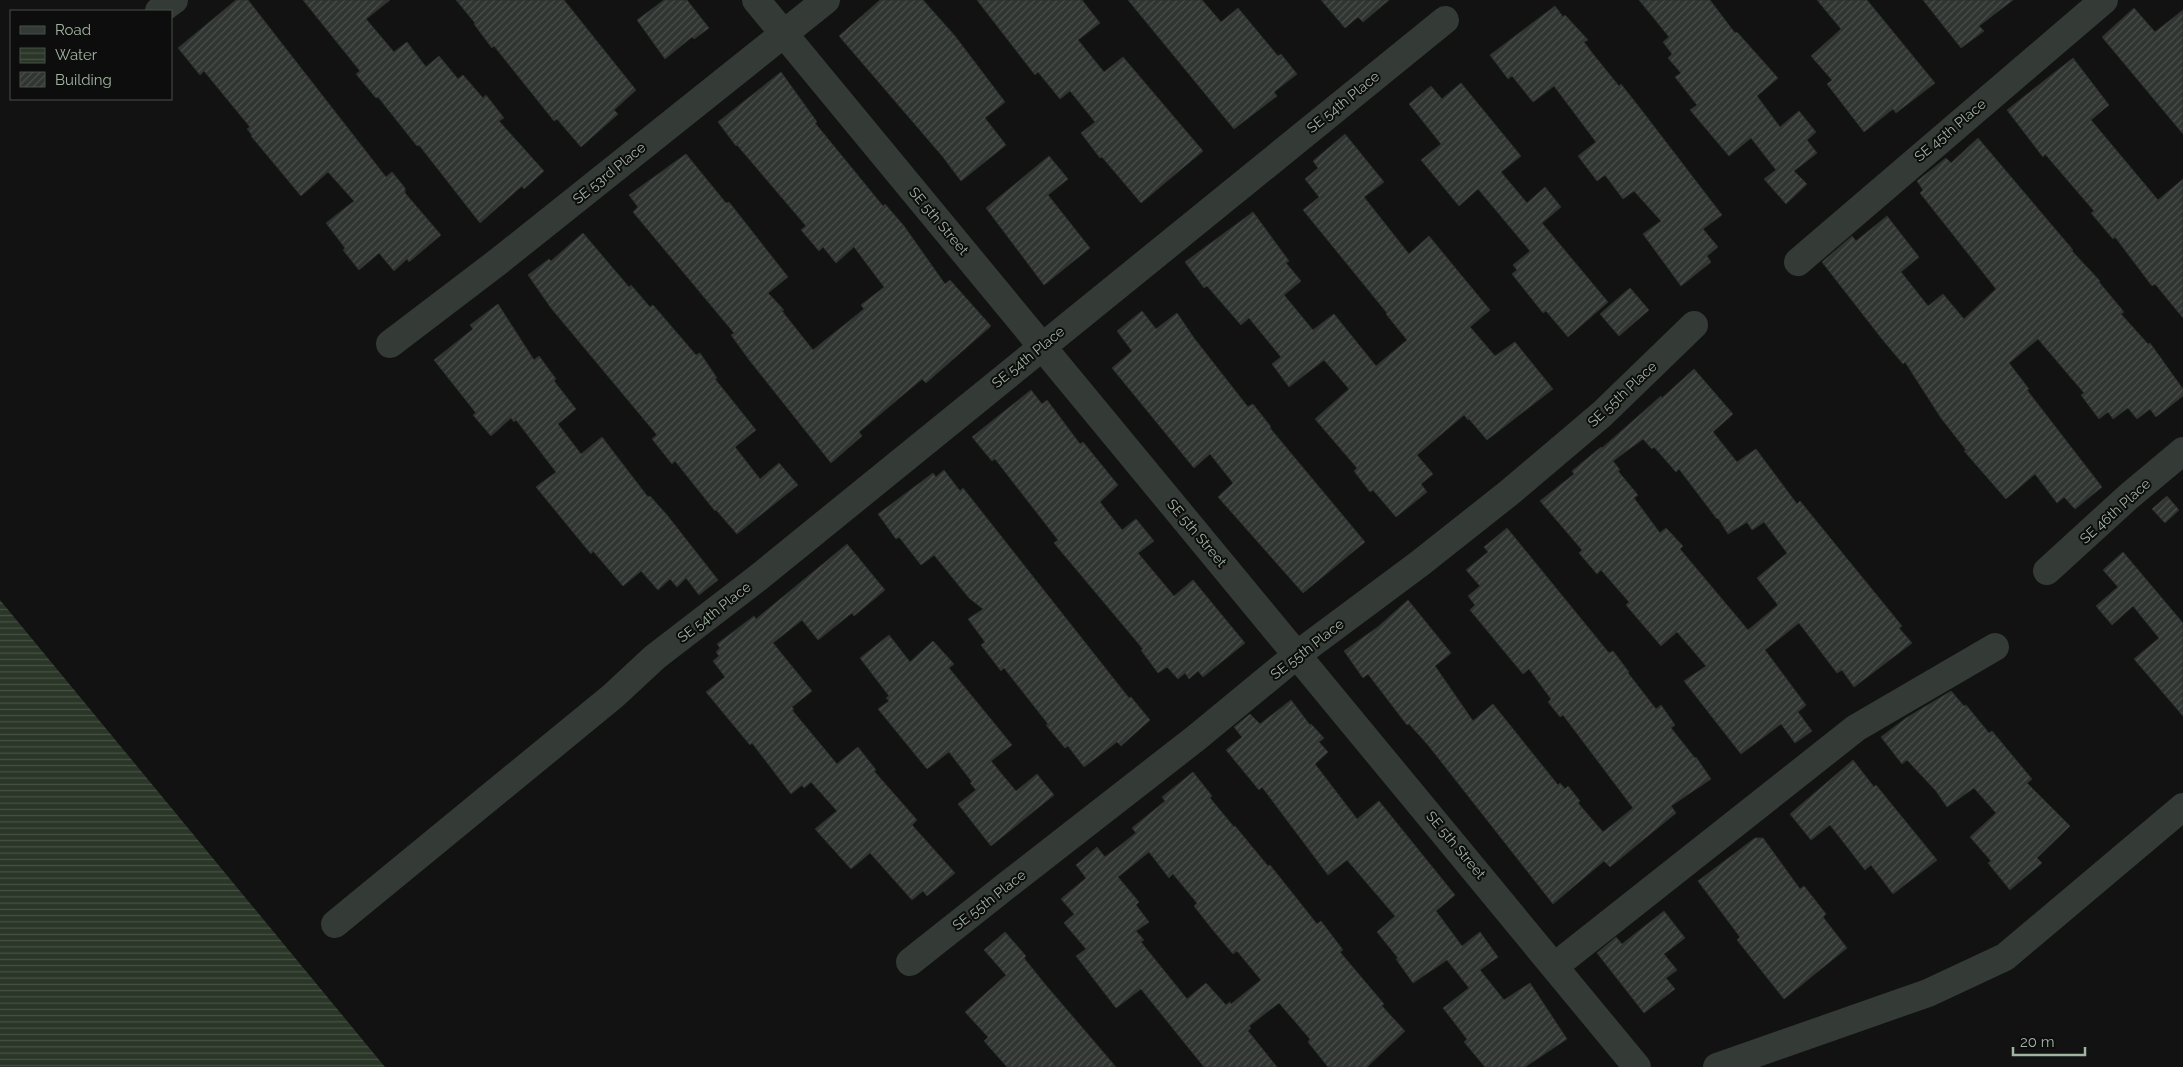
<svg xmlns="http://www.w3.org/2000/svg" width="2183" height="1067" font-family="Raleway,sans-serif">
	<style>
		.water { fill: url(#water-rules) }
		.building { fill: url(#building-hatch); stroke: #2b2f2c; fill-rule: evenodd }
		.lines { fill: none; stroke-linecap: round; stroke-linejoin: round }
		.minor { stroke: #343a35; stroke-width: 28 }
		.labels { text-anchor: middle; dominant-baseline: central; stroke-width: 4; stroke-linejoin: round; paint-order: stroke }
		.street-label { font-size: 14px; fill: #a1b4a2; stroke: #0c0d0c }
	</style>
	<defs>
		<pattern id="water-rules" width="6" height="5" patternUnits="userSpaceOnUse" patternTransform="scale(1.25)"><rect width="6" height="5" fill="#2a3627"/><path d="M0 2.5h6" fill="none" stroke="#465143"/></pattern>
		<pattern id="building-hatch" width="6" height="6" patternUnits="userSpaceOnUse" patternTransform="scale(1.25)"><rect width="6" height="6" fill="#303532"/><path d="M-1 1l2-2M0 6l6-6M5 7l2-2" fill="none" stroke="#4b504d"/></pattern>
	</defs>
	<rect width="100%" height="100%" fill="#111211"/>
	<!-- water -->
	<polygon class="water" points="0,600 385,1067 0,1067"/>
	<!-- building -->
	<g class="building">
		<polygon points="236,0 248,0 386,177 392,172 405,188 405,193 441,235 409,262 407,259 394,271 379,253 359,270 343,250 345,248 326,223 354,201 328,172 301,196 251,136 252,135 247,129 250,127 222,93 204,71 200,75 178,48"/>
		<polygon points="303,0 390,0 366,19 394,52 407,42 426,67 439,56 458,79 463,75 483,98 486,95 504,118 499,121 544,171 524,189 522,186 480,223 419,145 417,146 378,97 376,98 356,74 360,71"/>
		<polygon points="456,0 564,0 636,90 614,110 618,114 581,147 557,119 554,121 494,46 492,48 474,24 475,23"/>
		<polygon points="664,0 687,0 709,28 694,39 692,37 665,59 637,20"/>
		<polygon points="880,0 923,0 955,36 1005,102 985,118 1006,145 961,181 943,157 839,36"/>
		<polygon points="977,0 1082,0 1100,23 1078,40 1104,72 1123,57 1203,151 1141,203 1102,157 1100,158 1081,133 1095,122 1070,91 1060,99 1038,72 1035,75"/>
		<polygon points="1128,0 1202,0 1221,22 1238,8 1278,56 1281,54 1297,74 1274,92 1277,96 1234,129"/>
		<polygon points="1321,0 1389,0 1363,22 1358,17 1345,28"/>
		<polygon points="1639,0 1710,0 1735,33 1737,32 1778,78 1757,96 1780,127 1799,111 1816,132 1807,140 1817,153 1794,171 1807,184 1786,204 1764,179 1776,170 1751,138 1729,156 1690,110 1697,105 1675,77 1681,73 1668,58 1672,54 1663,42 1669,37"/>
		<polygon points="1817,0 1867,0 1935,83 1896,113 1893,109 1864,132 1827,84 1832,80 1811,56 1841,29"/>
		<polygon points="1923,0 2013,0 1979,26 1984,31 1961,48"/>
		<polygon points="1555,6 1563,17 1565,15 1588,40 1584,42 1593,54 1619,86 1621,84 1643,112 1722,215 1703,229 1718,247 1707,256 1711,262 1681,286 1643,234 1661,221 1634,191 1623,199 1605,175 1597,181 1578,156 1596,142 1554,86 1533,102 1512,76 1508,79 1490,55"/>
		<polygon points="2134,8 2155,32 2183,10 2183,134 2102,37"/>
		<polygon points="2073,58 2109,105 2091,120 2158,200 2183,179 2183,318 2155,284 2152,286 2115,237 2113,239 2091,213 2094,211 2045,154 2043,157 2007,110"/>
		<polygon points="781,72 817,122 815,123 883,206 885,204 904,226 945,284 950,280 991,326 926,383 922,379 859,432 862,436 831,463 750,361 731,335 734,333 633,212 638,207 629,195 686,154 726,203 729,202 788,277 768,293 784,310 782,311 813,350 864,309 861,305 884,287 854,247 836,263 823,247 819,251 801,230 806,226 737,145 736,146 718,122"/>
		<polygon points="1461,83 1521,156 1501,172 1527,203 1545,187 1561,207 1542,223 1608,302 1568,337 1546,311 1543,313 1512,274 1517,270 1513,265 1530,251 1478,189 1459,206 1421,160 1441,144 1409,104 1431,86 1442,99"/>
		<polygon points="1345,134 1384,182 1364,197 1409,254 1429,236 1490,310 1470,327 1495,356 1515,342 1553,389 1487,440 1469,419 1468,420 1464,415 1417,455 1433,474 1421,484 1427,492 1396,517 1373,490 1370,492 1354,471 1357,468 1315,419 1349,389 1324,360 1289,387 1272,364 1281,357 1249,318 1241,325 1207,286 1204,288 1185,262 1253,212 1289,261 1286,263 1301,281 1284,295 1313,330 1334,314 1376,366 1407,340 1386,314 1387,313 1303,210 1319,197 1305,179 1318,168 1313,161"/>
		<polygon points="1978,138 2073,250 2072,251 2100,281 2099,282 2124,312 2121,314 2148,344 2150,343 2183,389 2183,396 2156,417 2150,409 2137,419 2128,408 2113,419 2108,412 2099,419 2081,395 2084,393 2038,339 2009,363 2029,389 2027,390 2102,487 2075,509 2064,497 2057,503 2035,474 2006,499 1964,451 1966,450 1941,418 1905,362 1903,364 1882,339 1822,262 1852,236 1856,241 1887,216 1919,257 1901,272 1928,306 1943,294 1964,319 1996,289 1920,193 1923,190 1917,181 1946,158 1951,163"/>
		<polygon points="1049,156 1068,179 1048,195 1090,248 1044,285 986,208"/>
		<polygon points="583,233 629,287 631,285 650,307 653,305 696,355 700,353 717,378 715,379 756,430 735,447 760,479 779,463 798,485 737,534 716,510 715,511 675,461 672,464 652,439 657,435 551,308 528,275 549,259 551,261"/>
		<polygon points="1630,288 1649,310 1619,336 1600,314"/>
		<polygon points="498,304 534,360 539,356 556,379 554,381 576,409 558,424 581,454 602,437 648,497 650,496 667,515 718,580 699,595 686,578 677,587 670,579 658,590 641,571 623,586 593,551 591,554 536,487 556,472 516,420 514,422 511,418 491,436 473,415 476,413 434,360 473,329 470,325"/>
		<polygon points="1142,311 1156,329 1177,313 1194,338 1248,407 1253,404 1271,427 1270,428 1365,542 1303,593 1218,497 1233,483 1210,454 1194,468 1112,368 1132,351 1117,331"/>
		<path d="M 1694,369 L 1733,414 L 1713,432 L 1737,462 L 1756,449 L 1797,504 L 1800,501 L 1902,626 L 1899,628 L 1912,643 L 1854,687 L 1842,670 L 1837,673 L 1799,623 L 1765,650 L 1806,705 L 1798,712 L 1812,731 L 1795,743 L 1781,724 L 1741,754 L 1684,681 L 1706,666 L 1677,632 L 1661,646 L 1626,605 L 1629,602 L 1601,570 L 1597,574 L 1579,553 L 1582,550 L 1540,501 L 1574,474 L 1572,471 L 1601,447 L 1602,448 L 1661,396 L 1662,398 ZM 1643,439 L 1652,449 L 1654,447 L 1676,472 L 1679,469 L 1717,519 L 1718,518 L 1728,534 L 1747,522 L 1752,530 L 1764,522 L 1787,553 L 1757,578 L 1778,605 L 1748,630 L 1680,549 L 1683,546 L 1666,528 L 1660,533 L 1634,498 L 1638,495 L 1618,471 L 1620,470 L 1613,461 Z"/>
		<polygon points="1031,390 1042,404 1047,400 1080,444 1083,442 1118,485 1100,502 1122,530 1136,519 1154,541 1138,553 1174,596 1193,580 1245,643 1203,677 1198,671 1189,679 1185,673 1178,679 1167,667 1158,673 1141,650 1143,649 1054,543 1058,540 995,459 992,461 972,437"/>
		<polygon points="944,470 960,491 963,488 1129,698 1131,697 1150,720 1121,746 1117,742 1084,767 1068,746 1065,748 1046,725 1048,724 1004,668 1001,671 981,645 985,642 968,619 983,609 969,598 934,555 921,565 899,537 896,539 878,514 933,473 936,477"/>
		<polygon points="2167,496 2179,510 2165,523 2152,509"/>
		<polygon points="1507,528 1609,653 1613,651 1629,672 1628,673 1656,709 1661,705 1675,725 1671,728 1695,758 1696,757 1711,779 1671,806 1676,813 1610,867 1604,861 1553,904 1428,745 1409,724 1407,725 1368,674 1363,678 1344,651 1379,626 1408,600 1451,653 1435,666 1473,721 1493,704 1558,785 1560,783 1565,789 1568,786 1580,801 1578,803 1603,832 1633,808 1563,715 1560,717 1548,702 1551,699 1529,669 1523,674 1470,610 1475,605 1468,596 1480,586 1466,570 1488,552 1484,547"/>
		<polygon points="847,544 885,590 854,616 852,613 818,640 802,620 773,643 812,691 792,707 794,709 792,710 837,764 858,747 876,770 874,771 917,820 912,825 955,873 927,896 923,891 912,900 870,853 851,869 815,829 837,811 811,782 804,788 802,785 791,794 752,743 750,745 706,692 725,677 713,661 719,656 716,652 720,648 717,644 754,616 756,619"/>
		<polygon points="2123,552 2183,623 2183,716 2134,659 2159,638 2133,606 2112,625 2096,606 2118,587 2103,570"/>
		<polygon points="889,635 910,662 933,641 954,664 949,668 1012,745 991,761 1016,791 1037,774 1054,795 991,846 958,804 976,790 970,783 972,782 949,752 927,769 878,709 889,701 886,698 889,696 860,658"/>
		<polygon points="1951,691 1964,706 1966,705 1989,733 1992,731 2032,779 2027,783 2070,826 2037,858 2042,863 2010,890 1988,863 1991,861 1970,837 1996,813 1974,788 1947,807 1936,791 1907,760 1902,764 1881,737 1906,718"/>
		<polygon points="1291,700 1310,725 1311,724 1324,738 1319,742 1328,752 1315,764 1357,819 1379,801 1455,895 1436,911 1462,946 1480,932 1498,957 1480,970 1504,1000 1530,983 1567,1039 1525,1067 1485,1067 1464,1042 1467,1039 1443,1008 1469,988 1447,960 1413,983 1396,959 1398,958 1377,932 1395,916 1347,860 1328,875 1262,787 1259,790 1226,750 1242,737 1234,727 1250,714 1260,724"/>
		<polygon points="1853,760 1874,787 1876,785 1937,860 1893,894 1871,865 1865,870 1830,825 1811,840 1790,814"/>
		<path d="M 1193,772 L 1212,796 L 1210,798 L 1234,827 L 1235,826 L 1268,866 L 1270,865 L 1317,924 L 1321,921 L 1343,950 L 1340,952 L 1384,1004 L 1382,1006 L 1405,1031 L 1367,1067 L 1328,1067 L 1308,1042 L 1310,1039 L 1279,1003 L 1249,1026 L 1251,1028 L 1248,1031 L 1277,1067 L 1204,1067 L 1141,989 L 1116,1008 L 1076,956 L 1086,949 L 1064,923 L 1074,914 L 1061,899 L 1086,878 L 1076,865 L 1097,847 L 1105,857 L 1136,833 L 1132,828 L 1165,801 L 1162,797 ZM 1149,852 L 1169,878 L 1173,874 L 1197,903 L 1194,906 L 1212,929 L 1233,954 L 1237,951 L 1261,980 L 1231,1004 L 1230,1002 L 1226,1005 L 1206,983 L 1187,999 L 1141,942 L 1144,940 L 1136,931 L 1149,922 L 1136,905 L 1139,902 L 1118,877 Z"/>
		<polygon points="1755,838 1763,838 1800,889 1804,886 1826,914 1823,917 1847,948 1784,999 1737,940 1740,937 1698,881"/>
		<polygon points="1664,911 1685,938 1664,954 1677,970 1666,978 1675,989 1644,1013 1597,953 1616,937 1622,944"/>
		<polygon points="1005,932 1026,956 1024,958 1044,983 1116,1067 1007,1067 984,1041 988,1037 965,1012 1006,975 984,950"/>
	</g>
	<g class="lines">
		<!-- minor -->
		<g class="minor">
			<polyline points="756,0 1637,1067"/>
			<polyline points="159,11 174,0"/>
			<polyline points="1798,262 2104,0"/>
			<polyline points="390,344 499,261 826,0"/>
			<polyline points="2047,571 2128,497 2183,451"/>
			<polyline points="335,924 613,696 655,657 759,577 1445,20"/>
			<polyline points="910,962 1006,886 1196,738 1298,654 1419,564 1510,492 1602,414 1694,325"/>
			<polyline points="1555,966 1856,728 1995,647"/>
			<polyline points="1717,1067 1928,993 2005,957 2183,807"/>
		</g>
	</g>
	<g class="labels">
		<!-- street labels -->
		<g class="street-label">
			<text transform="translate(1343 102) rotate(-39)">SE 54th Place</text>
			<text transform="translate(1950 130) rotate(-40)">SE 45th Place</text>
			<text transform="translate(609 173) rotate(-39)">SE 53rd Place</text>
			<text transform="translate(939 221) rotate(50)">SE 5th Street</text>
			<text transform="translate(1028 357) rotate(-39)">SE 54th Place</text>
			<text transform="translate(1622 394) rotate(-43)">SE 55th Place</text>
			<text transform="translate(2115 511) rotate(-42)">SE 46th Place</text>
			<text transform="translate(1197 533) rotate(50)">SE 5th Street</text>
			<text transform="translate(714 612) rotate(-38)">SE 54th Place</text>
			<text transform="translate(1307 649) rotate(-38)">SE 55th Place</text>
			<text transform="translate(1456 845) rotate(50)">SE 5th Street</text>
			<text transform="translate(989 900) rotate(-38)">SE 55th Place</text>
		</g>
	</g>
	<!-- legend -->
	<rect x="10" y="10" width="162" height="90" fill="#0c0d0c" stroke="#485048"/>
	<rect x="20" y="26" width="25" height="8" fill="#343a35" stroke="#485048"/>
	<text x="55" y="35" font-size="15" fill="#a1b4a2">Road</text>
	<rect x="20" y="48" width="25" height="15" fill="url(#water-rules)" stroke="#485048"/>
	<text x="55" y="60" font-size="15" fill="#a1b4a2">Water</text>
	<rect x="20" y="72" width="25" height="15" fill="url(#building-hatch)" stroke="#485048"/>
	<text x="55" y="85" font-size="15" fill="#a1b4a2">Building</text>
	<!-- scale -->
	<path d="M2013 1047v8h72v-8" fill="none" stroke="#a1b4a2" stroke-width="2.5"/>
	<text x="2020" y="1047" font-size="15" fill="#a1b4a2" stroke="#0c0d0c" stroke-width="4" paint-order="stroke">20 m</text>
</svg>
